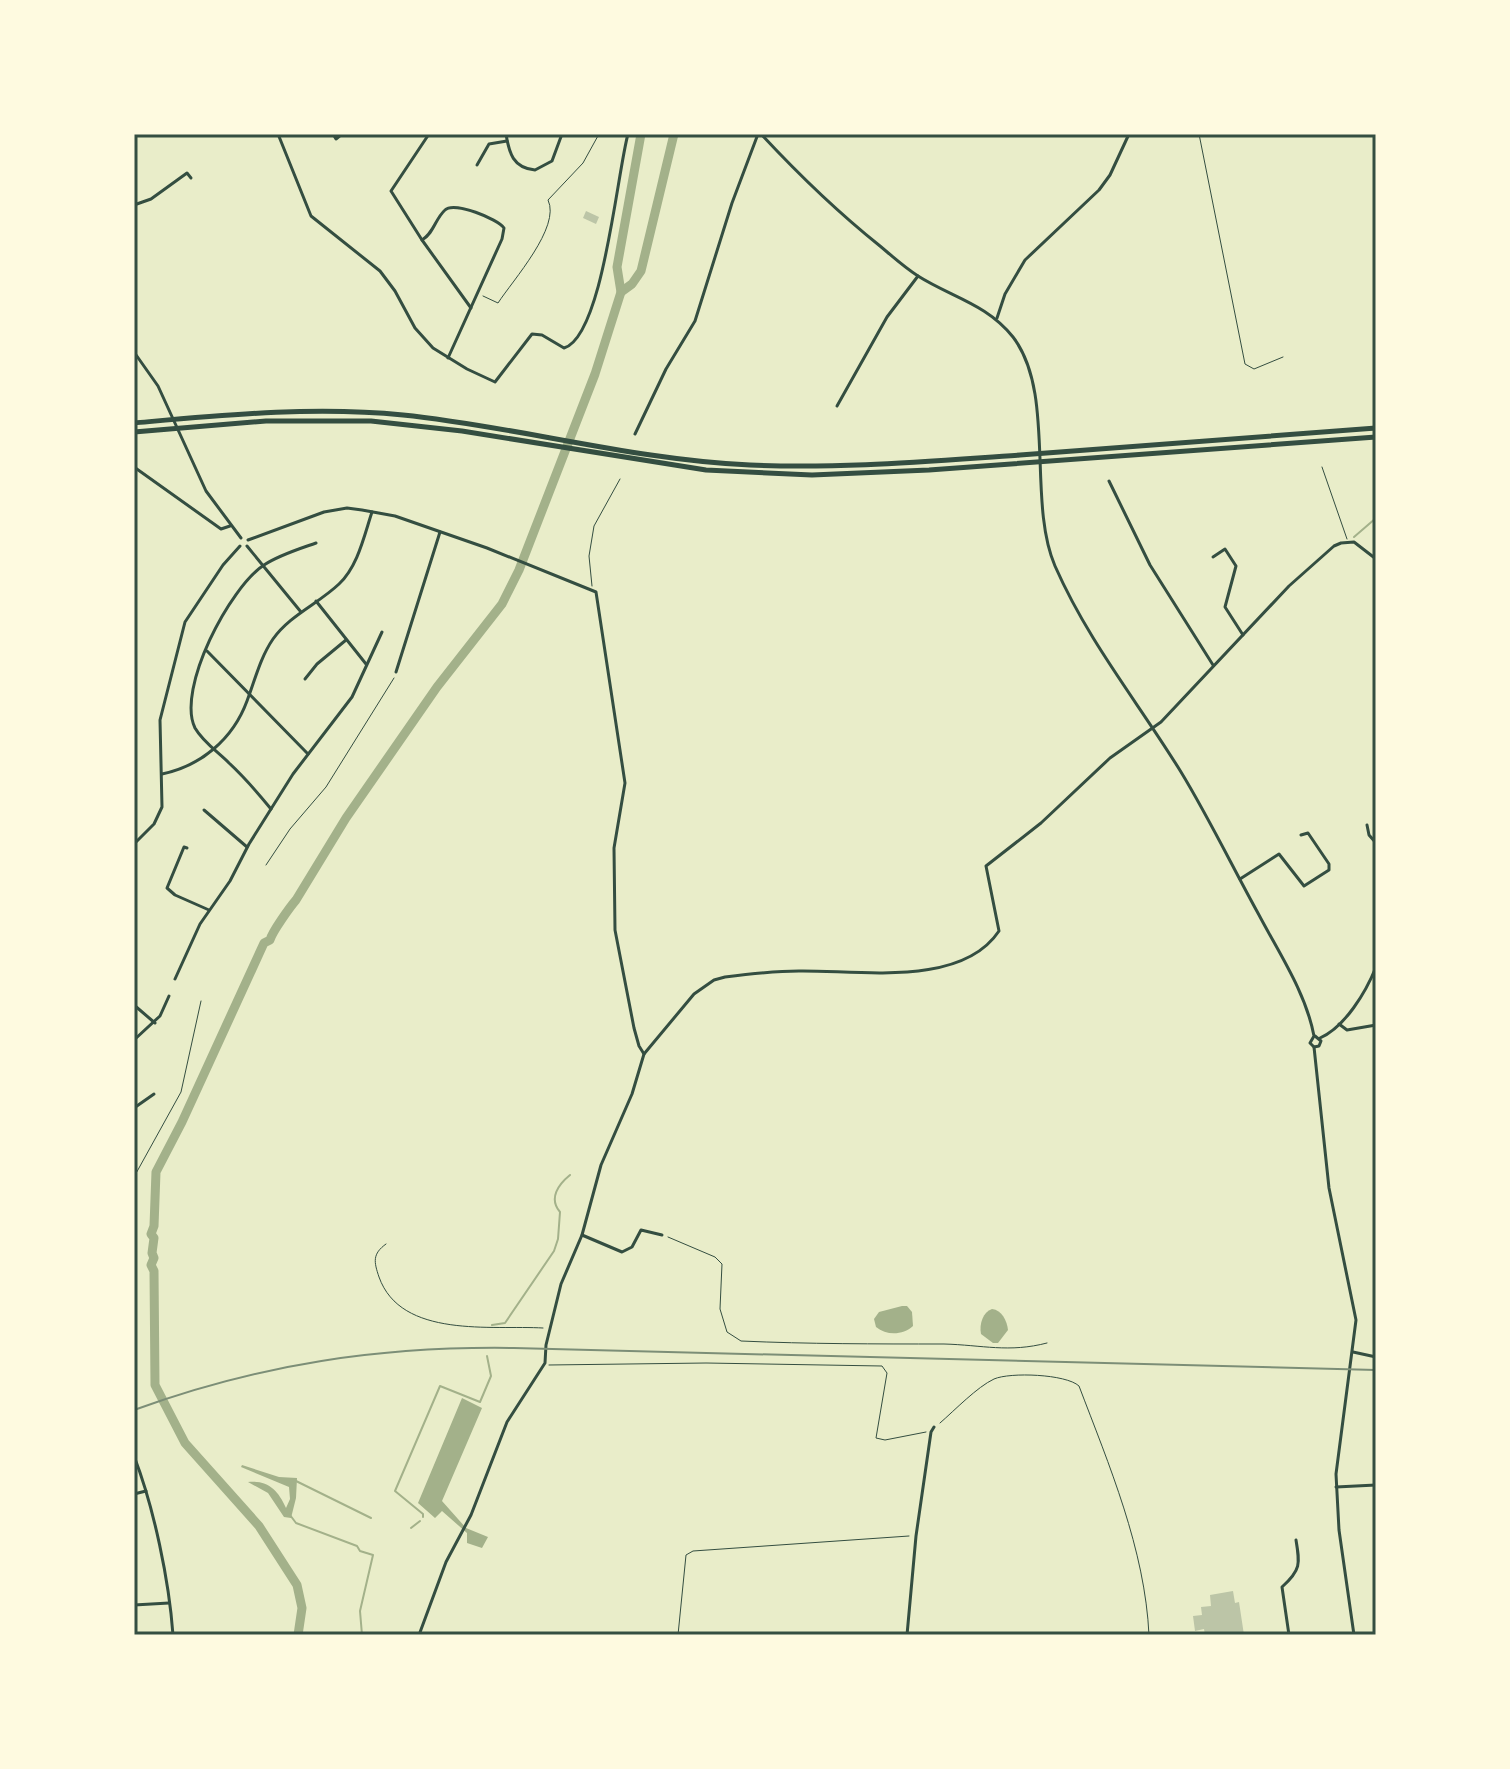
<svg xmlns="http://www.w3.org/2000/svg" width="1510" height="1769" font-family="'Nunito Sans',sans-serif">
	<style>
		.water { fill: #a3b18a }
		.lines { fill: none; stroke-linecap: round; stroke-linejoin: round }
		.stream { stroke: #a3b18a; stroke-width: 2 }
		.river { stroke: #a3b18a; stroke-width: 9 }
		.building { fill: #bcc5a7 }
		.path { stroke: #344e41; stroke-width: 1 }
		.service { stroke: #344e41; stroke-width: 1 }
		.minor { stroke: #344e41; stroke-width: 3 }
		.tertiary { stroke: #344e41; stroke-width: 3 }
		.trunk { stroke: #344e41; stroke-width: 5 }
		.rail { stroke: #7c8e77; stroke-width: 2 }
		.neatline { fill: none; stroke: #344e41; stroke-width: 3 }
	</style>
	<rect width="100%" height="100%" fill="#e9edc9"/>
	<!-- water -->
	<g class="water">
		<path d="M 902,1306 L 907,1306 L 912,1312 L 913,1326 C 903,1335 887,1336 876,1327 L 874,1319 L 879,1312 Z"/>
		<path d="M 992,1309 C 1002,1310 1007,1321 1008,1330 L 998,1343 L 993,1343 L 981,1334 C 979,1324 983,1312 992,1309 Z"/>
		<polygon points="462,1398 482,1408 442,1501 466,1528 488,1537 482,1548 467,1543 467,1533 442,1511 435,1518 418,1503"/>
		<path d="M 242,1465 L 279,1477 L 297,1478 L 296,1498 L 291,1518 L 284,1517 L 268,1493 L 248,1482 C 268,1480 278,1490 286,1508 L 290,1499 L 289,1487 L 241,1467 Z"/>
	</g>
	<g class="lines">
		<!-- stream -->
		<g class="stream">
			<polyline points="1354,537 1376,518"/>
			<path d="M 492,1325 L 505,1323 L 554,1251 L 558,1239 L 560,1212 C 548,1198 559,1184 570,1175"/>
			<polyline points="296,1481 371,1518"/>
			<polyline points="290,1515 296,1523 357,1546 360,1551 373,1555 360,1611 362,1635"/>
			<polyline points="423,1517 423,1514 395,1491 440,1386 480,1402 491,1376 487,1356"/>
			<polyline points="411,1528 420,1521"/>
		</g>
		<!-- river -->
		<g class="river">
			<polyline points="621,292 632,284 641,271 674,134"/>
			<path d="M 298,1635 L 302,1608 L 297,1585 L 259,1526 L 185,1443 L 155,1385 L 154,1271 L 151,1265 L 154,1258 L 152,1253 L 154,1238 L 151,1234 L 154,1226 L 156,1172 L 182,1122 L 264,943 L 270,940 C 272,932 290,907 296,900 L 346,818 L 437,687 L 502,604 L 519,570 L 595,374 L 621,292 L 617,267 L 641,134"/>
		</g>
	</g>
	<!-- building -->
	<g class="building">
		<polygon points="586,211 599,217 596,224 583,218"/>
		<polygon points="1233,1591 1235,1603 1239,1602 1244,1635 1205,1635 1204,1629 1195,1631 1193,1616 1202,1615 1201,1607 1211,1606 1210,1595"/>
	</g>
	<g class="lines">
		<!-- path -->
		<g class="path">
			<polyline points="657,134 659,134"/>
			<path d="M 483,296 L 498,303 C 513,280 561,227 548,200 L 583,163 L 599,134"/>
			<polyline points="592,586 589,556 594,526 620,479"/>
			<polyline points="266,865 290,829 326,787 394,678"/>
			<polyline points="134,1177 181,1092 201,1001"/>
			<path d="M 668,1237 L 715,1257 L 722,1264 L 720,1309 L 727,1332 L 741,1341 C 808,1344 876,1344 944,1344 C 982,1345 1009,1353 1047,1343"/>
			<path d="M 386,1244 C 372,1254 374,1262 379,1277 C 401,1339 492,1325 543,1328"/>
			<polyline points="549,1365 706,1363 882,1366 887,1373 876,1438 885,1440 926,1432"/>
			<path d="M 940,1423 C 955,1410 977,1387 994,1379 C 1010,1372 1066,1374 1079,1386 C 1109,1465 1145,1549 1149,1635"/>
			<polyline points="678,1635 686,1555 693,1551 909,1536"/>
		</g>
		<!-- service -->
		<g class="service">
			<polyline points="1199,134 1245,364 1254,369 1283,357"/>
			<polyline points="1322,467 1347,539"/>
		</g>
		<!-- minor -->
		<g class="minor">
			<path d="M 278,134 L 311,216 L 380,271 L 395,291 L 415,328 L 433,348 L 467,369 L 495,382 L 532,334 L 542,335 L 564,348 C 603,336 617,173 628,134"/>
			<polyline points="333,134 336,139 342,134"/>
			<polyline points="429,134 391,191 422,240 471,308"/>
			<path d="M 506,134 C 509,153 513,168 535,170 L 552,161 L 562,134"/>
			<polyline points="477,165 489,144 507,141"/>
			<polyline points="134,205 151,199 187,173 191,178"/>
			<path d="M 422,240 C 434,233 435,219 445,210 C 454,201 498,219 504,228 L 502,239 L 448,358"/>
			<polyline points="997,318 1005,294 1025,260 1099,190 1110,175 1129,134"/>
			<polyline points="134,352 158,386 206,491 241,538"/>
			<polyline points="837,406 887,317 918,276"/>
			<polyline points="635,434 666,369 695,321 732,203 758,134"/>
			<polyline points="134,467 221,529 230,526"/>
			<polyline points="1109,481 1150,565 1213,665"/>
			<polyline points="248,540 324,512 347,508 362,510 395,516 487,548 596,592 625,783 614,848 615,930 634,1028 639,1046 644,1054"/>
			<polyline points="247,546 301,612"/>
			<polyline points="1213,557 1225,549 1236,566 1225,607 1243,635"/>
			<polyline points="316,601 366,664"/>
			<polyline points="207,651 308,754"/>
			<polyline points="396,672 440,532"/>
			<polyline points="305,679 317,664 346,640"/>
			<path d="M 162,774 C 201,766 233,739 247,701 C 255,680 260,658 273,639 C 290,615 318,604 339,584 C 358,566 364,536 372,512"/>
			<path d="M 271,809 C 258,793 244,777 229,763 C 218,752 203,742 195,728 C 176,689 230,587 264,565 C 279,555 299,549 316,543"/>
			<polyline points="204,810 247,847"/>
			<polyline points="1367,825 1369,835 1376,843"/>
			<polyline points="134,844 154,824 162,807 160,720 185,622 223,565 240,546"/>
			<polyline points="187,848 184,847 167,888 175,895 209,910"/>
			<polyline points="1240,879 1279,854 1304,886 1329,870 1329,864 1308,833 1301,835"/>
			<polyline points="175,979 200,924 230,881 249,844 293,774 352,697 382,632"/>
			<polyline points="134,1005 155,1023"/>
			<polyline points="1339,1024 1347,1030 1376,1025"/>
			<path d="M 1320,1038 C 1345,1027 1366,992 1376,967"/>
			<polyline points="134,1040 160,1016 169,996"/>
			<polyline points="134,1108 154,1094"/>
			<polyline points="582,1235 622,1252 632,1247 641,1230 662,1235"/>
			<polyline points="1353,1352 1376,1357"/>
			<path d="M 134,1456 C 154,1508 169,1580 173,1635"/>
			<polyline points="1336,1487 1376,1485"/>
			<polyline points="134,1494 146,1491"/>
			<polyline points="134,1605 169,1603"/>
			<path d="M 419,1635 L 446,1562 L 471,1515 L 507,1422 L 545,1363 L 546,1345 L 561,1284 L 582,1235 L 601,1165 L 632,1094 L 644,1054 L 694,994 L 714,980 L 725,977 C 749,974 774,971 799,971 C 858,970 961,988 999,931 L 986,866 L 1041,823 L 1110,758 L 1161,722 L 1289,586 L 1334,546 L 1341,543 L 1354,542 L 1376,559"/>
			<polyline points="907,1635 916,1536 931,1432 934,1427"/>
			<path d="M 1289,1635 L 1282,1587 C 1301,1570 1300,1564 1296,1540"/>
		</g>
		<!-- tertiary -->
		<g class="tertiary">
			<path d="M 761,134 C 800,176 835,210 880,246 C 892,256 904,267 918,276 C 951,297 987,304 1013,337 C 1056,393 1027,501 1055,566 C 1089,643 1138,702 1181,772 C 1209,818 1233,868 1259,915 C 1279,953 1306,993 1314,1036 L 1310,1043 L 1314,1047 L 1329,1188 L 1356,1320 L 1336,1474 L 1339,1530 L 1354,1635"/>
			<polyline points="1314,1047 1319,1046 1321,1041 1315,1036"/>
		</g>
		<!-- trunk -->
		<g class="trunk">
			<path d="M 134,423 C 224,415 313,406 403,415 C 519,427 634,460 750,465 C 840,469 930,461 1020,455 C 1138,446 1257,437 1376,428"/>
			<polyline points="134,432 266,421 371,421 462,431 706,470 812,475 929,470 1376,437"/>
		</g>
		<!-- rail -->
		<path class="rail" d="M 134,1410 C 260,1364 381,1346 514,1348 L 1376,1370"/>
	</g>
	<!-- border -->
	<rect width="1510" height="1769" fill="none" stroke="#fefae0" stroke-width="272"/>
	<rect x="136" y="136" width="1238" height="1497" class="neatline"/>
</svg>
